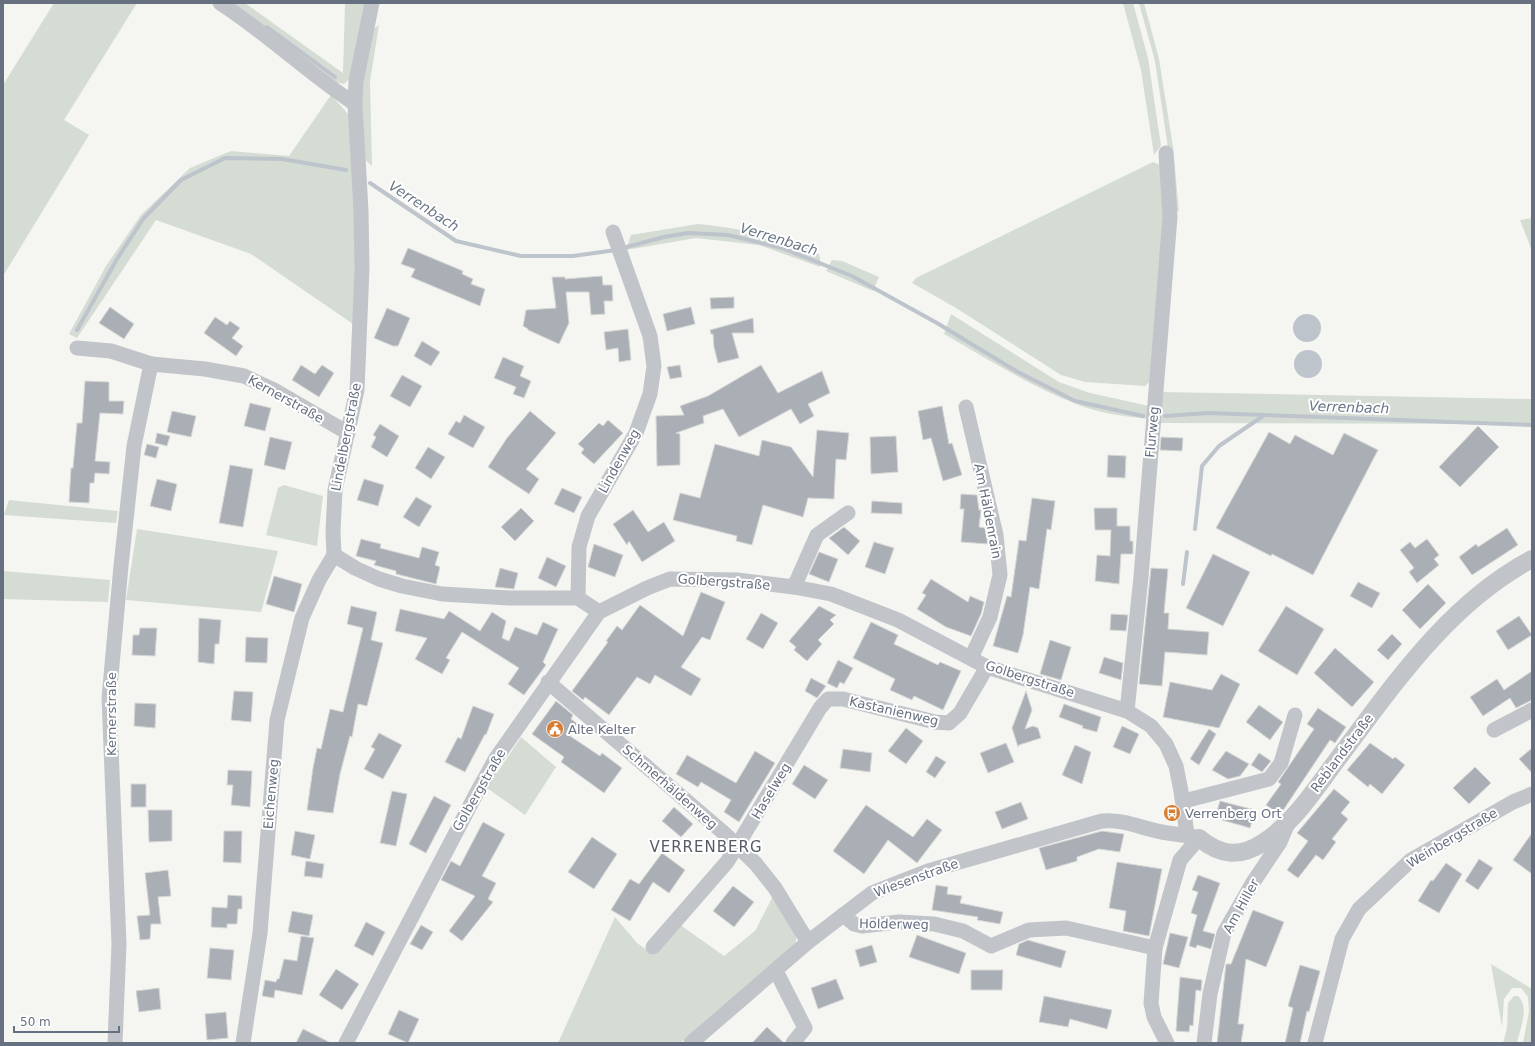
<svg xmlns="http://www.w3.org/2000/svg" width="1535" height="1046" font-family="'DejaVu Sans',sans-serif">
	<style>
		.green { fill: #d5dcd4 }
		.water { fill: #bec4cb }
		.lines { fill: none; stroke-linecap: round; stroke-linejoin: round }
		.stream { stroke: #bec4cb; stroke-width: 4 }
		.building { fill: #aaafb6; stroke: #d7d7d5 }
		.minor { stroke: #c1c4c8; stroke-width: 15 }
		.tertiary { stroke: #c1c4c8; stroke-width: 18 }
		.labels { text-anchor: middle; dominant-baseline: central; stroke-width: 4; stroke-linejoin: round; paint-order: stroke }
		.street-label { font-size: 13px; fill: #677081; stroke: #fff }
		.poi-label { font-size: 13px; fill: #677081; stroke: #fff; text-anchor: start }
		.water-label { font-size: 14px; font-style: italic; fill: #687685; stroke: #fff }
		.quarter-label { font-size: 15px; letter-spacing: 1px; fill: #545a67; stroke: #fff }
	</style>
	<rect width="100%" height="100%" fill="#f5f6f2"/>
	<!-- green -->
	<g class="green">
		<polygon points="54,3 137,3 64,120 89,135 3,276 3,85"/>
		<polygon points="226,3 245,3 343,73 345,3 367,3 352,76 344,84 332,81"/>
		<polygon points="1123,3 1133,3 1148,58 1161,146 1154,155 1141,70"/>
		<polygon points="1139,3 1144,3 1159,59 1173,147 1179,212 1172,207 1169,155 1155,61"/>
		<polygon points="379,25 370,81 372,166 363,158 362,81 372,30"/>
		<polygon points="331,95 349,115 357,205 353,324 251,254 156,220 77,338 69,334 106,266 141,215 190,168 231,151 289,156"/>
		<polygon points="1153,162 1162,166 1166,212 1153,379 1145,386 1085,382 1061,375 956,308 912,283 916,278"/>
		<polygon points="1532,218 1532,251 1520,220"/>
		<path d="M 698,224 C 719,226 806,238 818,253 C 821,257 820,262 820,267 L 759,245 L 696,238 L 626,250 L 631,235 Z"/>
		<polygon points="832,260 842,261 879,277 873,291 826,271"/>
		<path d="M 951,314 L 1059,382 L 1090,393 L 1149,406 L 1148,419 C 1123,416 1097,413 1074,403 C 1028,385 986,358 944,334 Z"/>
		<polygon points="1160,392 1532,399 1532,424 1156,423"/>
		<polygon points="284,485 323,496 317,546 266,535 278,488"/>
		<polygon points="9,500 118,511 116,523 4,515"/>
		<polygon points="137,529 278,551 261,612 126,600"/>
		<polygon points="3,571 110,580 108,602 3,599"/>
		<polygon points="521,737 556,767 525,815 487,788"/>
		<polygon points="773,896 797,934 795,947 680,1043 558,1043 615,917 637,943 654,955 679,924 724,956 755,931"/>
		<polygon points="1491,964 1532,989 1532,1043 1523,1043 1529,1011 1528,997 1521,988 1512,988 1504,999 1502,1027"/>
		<path d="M 1514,996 L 1518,996 C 1530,1007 1520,1029 1517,1043 L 1503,1043 L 1507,1028 L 1508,1003 Z"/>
	</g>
	<!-- water -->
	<g class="water">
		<circle cx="1307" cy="328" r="14"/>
		<circle cx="1308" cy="364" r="14"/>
	</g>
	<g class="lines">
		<!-- stream -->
		<g class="stream">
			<polyline points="267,27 335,77"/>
			<polyline points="370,183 456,241 521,256 573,256 616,250"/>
			<polyline points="623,248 664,237 688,233 728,235 782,248 852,276 937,323 1016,371 1075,401 1143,416"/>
			<polyline points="77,330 117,259 143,219 181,180 225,158 282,159 346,170"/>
			<polyline points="1165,416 1208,413 1532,425"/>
			<polyline points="1195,529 1202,466 1219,446 1263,416"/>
			<polyline points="1183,584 1187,552"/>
		</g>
	</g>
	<!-- building -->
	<g class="building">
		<polygon points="408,248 463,271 462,274 473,279 471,284 485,289 480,306 411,277 415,269 401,264"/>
		<polygon points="602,276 603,285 612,285 613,301 604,301 605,314 591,315 589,292 566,292 569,323 559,344 528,330 528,329 523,326 526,310 556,308 552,277 565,277 565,279"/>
		<polygon points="734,297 734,308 711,309 710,298"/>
		<polygon points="110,307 134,324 124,339 99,323"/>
		<polygon points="691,307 695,324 667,331 663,314"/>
		<polygon points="387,308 410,318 398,346 393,346 374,338"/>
		<polygon points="215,317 227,325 230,321 240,328 232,338 243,346 236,356 204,333"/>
		<polygon points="753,318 754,333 732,333 739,358 718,363 714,347 713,334 711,334 710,330"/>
		<polygon points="628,329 631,360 619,362 618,348 606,350 604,332"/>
		<polygon points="422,341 440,352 431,366 414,356"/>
		<polygon points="503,357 524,366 520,376 531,381 524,398 513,394 516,387 494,378"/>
		<polygon points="301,365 315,374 322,365 334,373 319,397 292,380"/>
		<polygon points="680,365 682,377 670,379 667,367"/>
		<polygon points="761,365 778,393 822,371 830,393 808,404 814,416 800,424 791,409 739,437 723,409 703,416 704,423 676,433 680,434 680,465 657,466 656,416 684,415 680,406 708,396"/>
		<polygon points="402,375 422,386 410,407 390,396"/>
		<polygon points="85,381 109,382 109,401 124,401 123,414 100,413 95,461 110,462 109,474 95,473 94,483 90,483 89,503 69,502 71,468 73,468 77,423 82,423"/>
		<polygon points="250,403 271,408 265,431 244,426"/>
		<polygon points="942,406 949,444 952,443 962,475 943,481 931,438 923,440 918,411"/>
		<polygon points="172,411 196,416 191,437 167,432"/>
		<polygon points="530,411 556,433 526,469 539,479 529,494 488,467 507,438"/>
		<polygon points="464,415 485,427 473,448 448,434 456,421 460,423"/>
		<polygon points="608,420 623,433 594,464 581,453 584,449 578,444 599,423 603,426"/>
		<polygon points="380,424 399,436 387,457 371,447 376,437 373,435"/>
		<polygon points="1478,426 1499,447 1460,487 1439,467"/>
		<polygon points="817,430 849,433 846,460 836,459 834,499 808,498 803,517 763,505 752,545 736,541 737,536 673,520 680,493 700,498 715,444 759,456 762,440 791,447 813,477"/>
		<polygon points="1269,432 1290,444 1295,435 1333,455 1344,433 1378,450 1313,575 1272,554 1271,556 1216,528"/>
		<polygon points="157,433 170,436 167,446 155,443"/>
		<polygon points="896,436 898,472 871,474 870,437"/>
		<polygon points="270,437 292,442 285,470 264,465"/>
		<polygon points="1161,437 1183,438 1182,451 1160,450"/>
		<polygon points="147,444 159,447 156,458 144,455"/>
		<polygon points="428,447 445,457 431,479 415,468"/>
		<polygon points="1108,455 1126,456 1125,478 1107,477"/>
		<polygon points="230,465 253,469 243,527 219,523"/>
		<polygon points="157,479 177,484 171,511 150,506"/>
		<polygon points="364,479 384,485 378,506 357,500"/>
		<polygon points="562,488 582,497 574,513 554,504"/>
		<polygon points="961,494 977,495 979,510 981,510 979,527 985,528 988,544 961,542 964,509 960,509"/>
		<polygon points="416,497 432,506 419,527 403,517"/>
		<polygon points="1032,498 1055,501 1051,530 1047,529 1039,589 1030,587 1023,635 1018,653 993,646 1007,596 1011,597 1019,540 1026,541"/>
		<polygon points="872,501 902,503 902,514 871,513"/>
		<polygon points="521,508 534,521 515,541 501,527"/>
		<polygon points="1094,508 1117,508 1117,526 1130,526 1130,541 1133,541 1133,554 1121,554 1119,584 1095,581 1097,555 1110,556 1111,530 1095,530"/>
		<polygon points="633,510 648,532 664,522 675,541 642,562 629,541 627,545 613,524"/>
		<polygon points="844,527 860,541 848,555 829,538"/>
		<polygon points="1507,528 1518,545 1472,575 1459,557 1476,544 1478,547"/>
		<polygon points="361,539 381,544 380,548 419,558 422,547 439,552 435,565 440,567 436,584 396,574 396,571 374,565 376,561 356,556"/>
		<polygon points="1427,539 1439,555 1434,559 1439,565 1417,583 1409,572 1414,568 1400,550 1410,542 1415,548"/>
		<polygon points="874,542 894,548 885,574 865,567"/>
		<polygon points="594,544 623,555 615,577 588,567"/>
		<polygon points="819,552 838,559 829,582 809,574"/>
		<polygon points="1213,554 1250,572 1223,626 1186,608"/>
		<polygon points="547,557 566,566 556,587 538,578"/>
		<polygon points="500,568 518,573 514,589 495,587"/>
		<polygon points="1151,568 1168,569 1164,613 1169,613 1168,629 1209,632 1207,655 1165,652 1162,686 1139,684"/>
		<polygon points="274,576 302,584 294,612 266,604"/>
		<polygon points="931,579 968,602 970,596 984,602 981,614 971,636 946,627 917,609 926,595 922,593"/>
		<polygon points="1358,582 1380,593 1372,608 1350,596"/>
		<polygon points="1428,584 1446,603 1420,629 1402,610"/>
		<polygon points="701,592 725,602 710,640 702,637 681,667 701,679 691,696 655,675 650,684 637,677 609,715 585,697 583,700 572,691 608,642 606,641 617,626 622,630 640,605 683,636"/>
		<polygon points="351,606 377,612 371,640 383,643 367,706 358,704 352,737 350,736 340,774 333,813 307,810 313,768 317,748 321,749 330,709 343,712 363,628 347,624"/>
		<polygon points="819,606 836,615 830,620 834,624 818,640 822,644 807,661 794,650 796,647 789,641"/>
		<polygon points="1286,606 1324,629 1297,675 1258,651"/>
		<polygon points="400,609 444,619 449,611 480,631 492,612 506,621 502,638 509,641 515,627 537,635 543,622 558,629 543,662 546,665 524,695 508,684 519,668 462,632 446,658 450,660 442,674 415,659 427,638 395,631"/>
		<polygon points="761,613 778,623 763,649 746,639"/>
		<polygon points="1111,614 1128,615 1126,631 1110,630"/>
		<polygon points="1519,616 1532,635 1508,650 1496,631"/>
		<polygon points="199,618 221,620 219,644 215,644 214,664 198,662"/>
		<polygon points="871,622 898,635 894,644 938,665 940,662 961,671 943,710 914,696 912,700 890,690 895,679 853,658"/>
		<polygon points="140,628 157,628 155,656 132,655 133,635 139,635"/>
		<polygon points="1392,634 1402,644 1388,660 1377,650"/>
		<polygon points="246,637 268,638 267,663 245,662"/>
		<polygon points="1050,640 1071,647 1061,680 1040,674"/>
		<polygon points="1335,648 1374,682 1352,707 1314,673"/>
		<polygon points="1104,657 1123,663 1121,680 1099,673"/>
		<polygon points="838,660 853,668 844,684 840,682 837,688 827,683"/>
		<polygon points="1532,671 1532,700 1516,708 1510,698 1483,716 1470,697 1497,679 1504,690"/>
		<polygon points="1221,674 1240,684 1219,728 1163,717 1170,682 1212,690"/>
		<polygon points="811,678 826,686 817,698 805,691"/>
		<polygon points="234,691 253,692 251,722 231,720"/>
		<polygon points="1026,691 1032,710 1025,729 1033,726 1038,728 1041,738 1019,745 1018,747 1012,728"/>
		<polygon points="556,701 573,715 571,719 578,724 570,736 600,756 602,753 622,768 604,793 561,762 564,757 532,734"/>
		<polygon points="135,703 156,704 155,728 134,726"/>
		<polygon points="1064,704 1101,717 1097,732 1082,728 1083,726 1059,717"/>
		<polygon points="1259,705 1283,722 1270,740 1246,722"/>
		<polygon points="473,706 494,714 486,735 485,734 465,772 445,762 458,737 461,739"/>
		<polygon points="1318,708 1346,727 1335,743 1330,740 1280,815 1266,805 1281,784 1278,782 1314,729 1307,724"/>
		<polygon points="1122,726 1139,734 1130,754 1113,747"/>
		<polygon points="906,728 923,741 906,764 888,751"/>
		<polygon points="1209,729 1216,734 1199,765 1190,759"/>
		<polygon points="379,733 402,745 383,779 364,769 375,749 371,747"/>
		<polygon points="1006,743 1014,762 988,773 980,753"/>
		<polygon points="1370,743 1393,759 1395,757 1405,765 1382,794 1370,784 1368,787 1347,770"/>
		<polygon points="1075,745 1091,752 1082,784 1062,775"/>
		<polygon points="1532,748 1532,773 1519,759"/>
		<polygon points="843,749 872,753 870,772 840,768"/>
		<polygon points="755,751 775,763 739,822 724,812 731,800 701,782 698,787 676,774 687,755 736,783"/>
		<polygon points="1226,751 1249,764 1240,776 1228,779 1212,770"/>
		<polygon points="1259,753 1271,761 1262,772 1251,765"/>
		<polygon points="936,756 946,762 935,778 926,772"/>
		<polygon points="804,765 828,780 815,799 792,784"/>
		<polygon points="1475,767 1491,783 1469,804 1453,788"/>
		<polygon points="228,770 252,771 250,807 231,805 233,785 227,785"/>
		<rect x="131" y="784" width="15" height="23"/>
		<polygon points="1334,789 1350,802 1341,813 1348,819 1332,839 1336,842 1323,860 1316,855 1298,878 1287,870 1308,841 1297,833"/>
		<polygon points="392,791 407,794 396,846 380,843"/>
		<polygon points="434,796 451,805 426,853 409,844"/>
		<polygon points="1220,801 1255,810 1250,828 1215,818"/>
		<polygon points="1021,802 1028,819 1002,829 995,812"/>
		<polygon points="866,805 913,837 927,819 942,830 917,863 888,840 864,874 833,851"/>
		<polygon points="674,807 693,824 681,837 662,821"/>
		<polygon points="148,810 172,810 172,841 149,842"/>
		<polygon points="483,822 505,834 482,876 496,883 488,899 493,902 462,941 449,931 475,896 441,880 451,861 460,866"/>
		<polygon points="224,831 242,831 241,863 223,862"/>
		<polygon points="295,831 315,835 310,859 291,855"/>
		<polygon points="1102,831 1124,834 1120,852 1099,849 1077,857 1077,861 1046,870 1039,848"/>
		<polygon points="1532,833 1532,874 1513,860"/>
		<polygon points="592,837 617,854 594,889 568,872"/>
		<polygon points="662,853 685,870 669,893 653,882 630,921 611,910 630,879 639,884"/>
		<polygon points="1479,859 1493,868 1478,890 1465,881"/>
		<polygon points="306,861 324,864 322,878 304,876"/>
		<polygon points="1117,862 1162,869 1149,936 1123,931 1126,911 1109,908"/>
		<polygon points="1446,863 1462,874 1439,913 1418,901 1431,880 1433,881"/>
		<polygon points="168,870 171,896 158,897 161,924 151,924 150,939 140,940 137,916 150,915 145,873"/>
		<polygon points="1198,875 1220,883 1203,931 1215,934 1211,949 1197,945 1196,948 1189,946 1197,915 1191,913 1198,892 1192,890"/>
		<polygon points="936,885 948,887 947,894 962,896 960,903 1003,912 1000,924 977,920 978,917 932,910"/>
		<polygon points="733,886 754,902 734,927 713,911"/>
		<polygon points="228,895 242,896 242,909 238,909 237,924 227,924 227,928 211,927 212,907 227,908"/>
		<polygon points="1253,910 1284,922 1266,967 1246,959 1238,1024 1244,1024 1241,1043 1217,1043 1226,964 1231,964"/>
		<polygon points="292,911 313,915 309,936 288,932"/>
		<polygon points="366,922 385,932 373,956 354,946"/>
		<polygon points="421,925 433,932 422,950 410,944"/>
		<polygon points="1170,933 1188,937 1179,968 1163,964"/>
		<polygon points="917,935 966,953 959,974 909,957"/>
		<polygon points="301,936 314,938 302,995 275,990 274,998 262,996 265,980 276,982 277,979 279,979 284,959 297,961"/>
		<polygon points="1028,940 1066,951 1061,968 1016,955 1019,944"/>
		<polygon points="872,945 877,962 860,967 855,950"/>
		<polygon points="210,948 234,950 231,980 207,978"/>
		<polygon points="1300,965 1320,971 1309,1012 1307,1011 1300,1043 1285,1043 1293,1008 1288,1006"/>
		<polygon points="336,969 359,984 342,1010 319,995"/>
		<polygon points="971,970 1003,970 1002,990 971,990"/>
		<polygon points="1180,977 1202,980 1201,991 1196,990 1193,1026 1190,1025 1189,1032 1176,1031"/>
		<polygon points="836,979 844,999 818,1009 811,988"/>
		<polygon points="159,988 161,1009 139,1012 136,991"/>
		<polygon points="1044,996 1112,1010 1107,1029 1070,1019 1068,1027 1039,1022"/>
		<polygon points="399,1010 419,1019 408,1043 388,1034"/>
		<polygon points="226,1012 228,1038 207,1040 205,1014"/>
		<polygon points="767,1027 784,1043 752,1043"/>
		<polygon points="303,1029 331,1043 296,1043"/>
	</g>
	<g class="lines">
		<!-- minor -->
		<g class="minor">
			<path d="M 220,3 C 268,34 308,73 355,104"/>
			<polyline points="77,348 111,351 151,364"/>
			<polyline points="966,407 996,535 1000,575 990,617 971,658"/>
			<polyline points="334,555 333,532 335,490 357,390 362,268 361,211 355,104 356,81 372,3"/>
			<polyline points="334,555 355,568 379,579 402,586 442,594 509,598 578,598 599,612"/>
			<polyline points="794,587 817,535 848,513"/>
			<polyline points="578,598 579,547 588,516 636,433 650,394 654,366 650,336 613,232"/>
			<polyline points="548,682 725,834 756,864 775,888 808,942"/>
			<polyline points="1127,711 1141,577 1170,217 1166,153"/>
			<polyline points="1494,730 1532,710"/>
			<polyline points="1184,801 1269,779 1281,763 1295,715"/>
			<polyline points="843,915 854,924 862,926 899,922 934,924 963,931 991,946 1029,930 1066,928 1155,948"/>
			<polyline points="653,947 727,862 737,846 820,708 828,699 843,699 935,722 949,723 960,713 987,667"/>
			<polyline points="776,971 805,1028 793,1043"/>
			<polyline points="115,1043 119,944 109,698 121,566 134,446 151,364 205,369 244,376 274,390 348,433"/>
			<polyline points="243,1043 260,933 277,720 302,618 319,580 334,555"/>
			<polyline points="346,1043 475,796 496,758 599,612 647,588 670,579 737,580 794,587 831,594 898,620 987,667 1127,711 1151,726 1166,744 1176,766 1181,791 1187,834"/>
			<path d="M 691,1043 L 808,942 L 872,893 L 928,871 L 1102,821 C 1127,819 1144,830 1168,833 C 1179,835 1188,835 1199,838 L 1180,860 L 1155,948 L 1151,1003 L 1154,1017 L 1167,1043"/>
			<polyline points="1204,1043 1210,994 1224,933 1252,884 1280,842 1288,823"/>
			<polyline points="1315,1043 1342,939 1359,909 1411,860 1513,802 1532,794"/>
		</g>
		<!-- tertiary -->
		<path class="tertiary" d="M 1199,838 C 1221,856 1240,858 1264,842 C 1296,821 1317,786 1340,756 C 1395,683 1449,603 1532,559"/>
	</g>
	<!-- icons -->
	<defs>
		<g id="civic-disc" transform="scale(0.9)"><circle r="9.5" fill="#d57d33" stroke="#fff"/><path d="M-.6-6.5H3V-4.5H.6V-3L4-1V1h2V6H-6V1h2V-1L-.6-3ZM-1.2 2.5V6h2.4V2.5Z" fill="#fff"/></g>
		<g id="bus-disc" transform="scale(0.9)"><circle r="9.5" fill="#d57d33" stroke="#fff"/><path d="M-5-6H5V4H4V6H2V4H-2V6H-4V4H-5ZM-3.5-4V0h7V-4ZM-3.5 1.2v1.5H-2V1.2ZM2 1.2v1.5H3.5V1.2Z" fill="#fff"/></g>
	</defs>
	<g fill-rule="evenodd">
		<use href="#civic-disc" x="555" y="729"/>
		<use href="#bus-disc" x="1172" y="813"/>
	</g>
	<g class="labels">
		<!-- street labels -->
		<g class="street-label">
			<text transform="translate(286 399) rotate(29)">Kernerstraße</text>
			<text transform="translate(1152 432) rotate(-85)">Flurweg</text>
			<text transform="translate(346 437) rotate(-79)">Lindelbergstraße</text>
			<text transform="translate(619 461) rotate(-61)">Lindenweg</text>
			<text transform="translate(988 511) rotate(79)">Am Häldenrain</text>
			<text transform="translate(724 582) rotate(4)">Golbergstraße</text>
			<text transform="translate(1030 679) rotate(18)">Golbergstraße</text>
			<text transform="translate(894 711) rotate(13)">Kastanienweg</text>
			<text transform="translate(111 714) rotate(-90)">Kernerstraße</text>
			<text transform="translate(1342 753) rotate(-53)">Reblandstraße</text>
			<text transform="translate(670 787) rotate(41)">Schmerhäldenweg</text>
			<text transform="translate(479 790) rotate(-60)">Golbergstraße</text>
			<text transform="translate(771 791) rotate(-59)">Haselweg</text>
			<text transform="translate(271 794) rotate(-85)">Eichenweg</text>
			<text transform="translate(1452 838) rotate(-31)">Weinbergstraße</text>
			<text transform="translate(916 878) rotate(-20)">Wiesenstraße</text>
			<text transform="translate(1241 906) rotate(-61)">Am Hiller</text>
			<text transform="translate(894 924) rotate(1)">Holderweg</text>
		</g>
		<!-- poi labels -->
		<g class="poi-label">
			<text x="568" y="729">Alte Kelter</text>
			<text x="1185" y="813">Verrenberg Ort</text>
		</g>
		<!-- water labels -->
		<g class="water-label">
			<text transform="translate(424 206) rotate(33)">Verrenbach</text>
			<text transform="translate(779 239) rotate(17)">Verrenbach</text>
			<text transform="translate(1349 407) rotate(2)">Verrenbach</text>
		</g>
		<!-- quarter labels -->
		<g class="quarter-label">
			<text x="706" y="847">VERRENBERG</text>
		</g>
	</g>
	<!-- border -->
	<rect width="1535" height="1046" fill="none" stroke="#677081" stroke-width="8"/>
	<!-- scale -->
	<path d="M14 1026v6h105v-6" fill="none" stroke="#677081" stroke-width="2"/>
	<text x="20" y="1026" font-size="12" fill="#677081" stroke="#ffffff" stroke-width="3" paint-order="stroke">50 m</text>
</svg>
